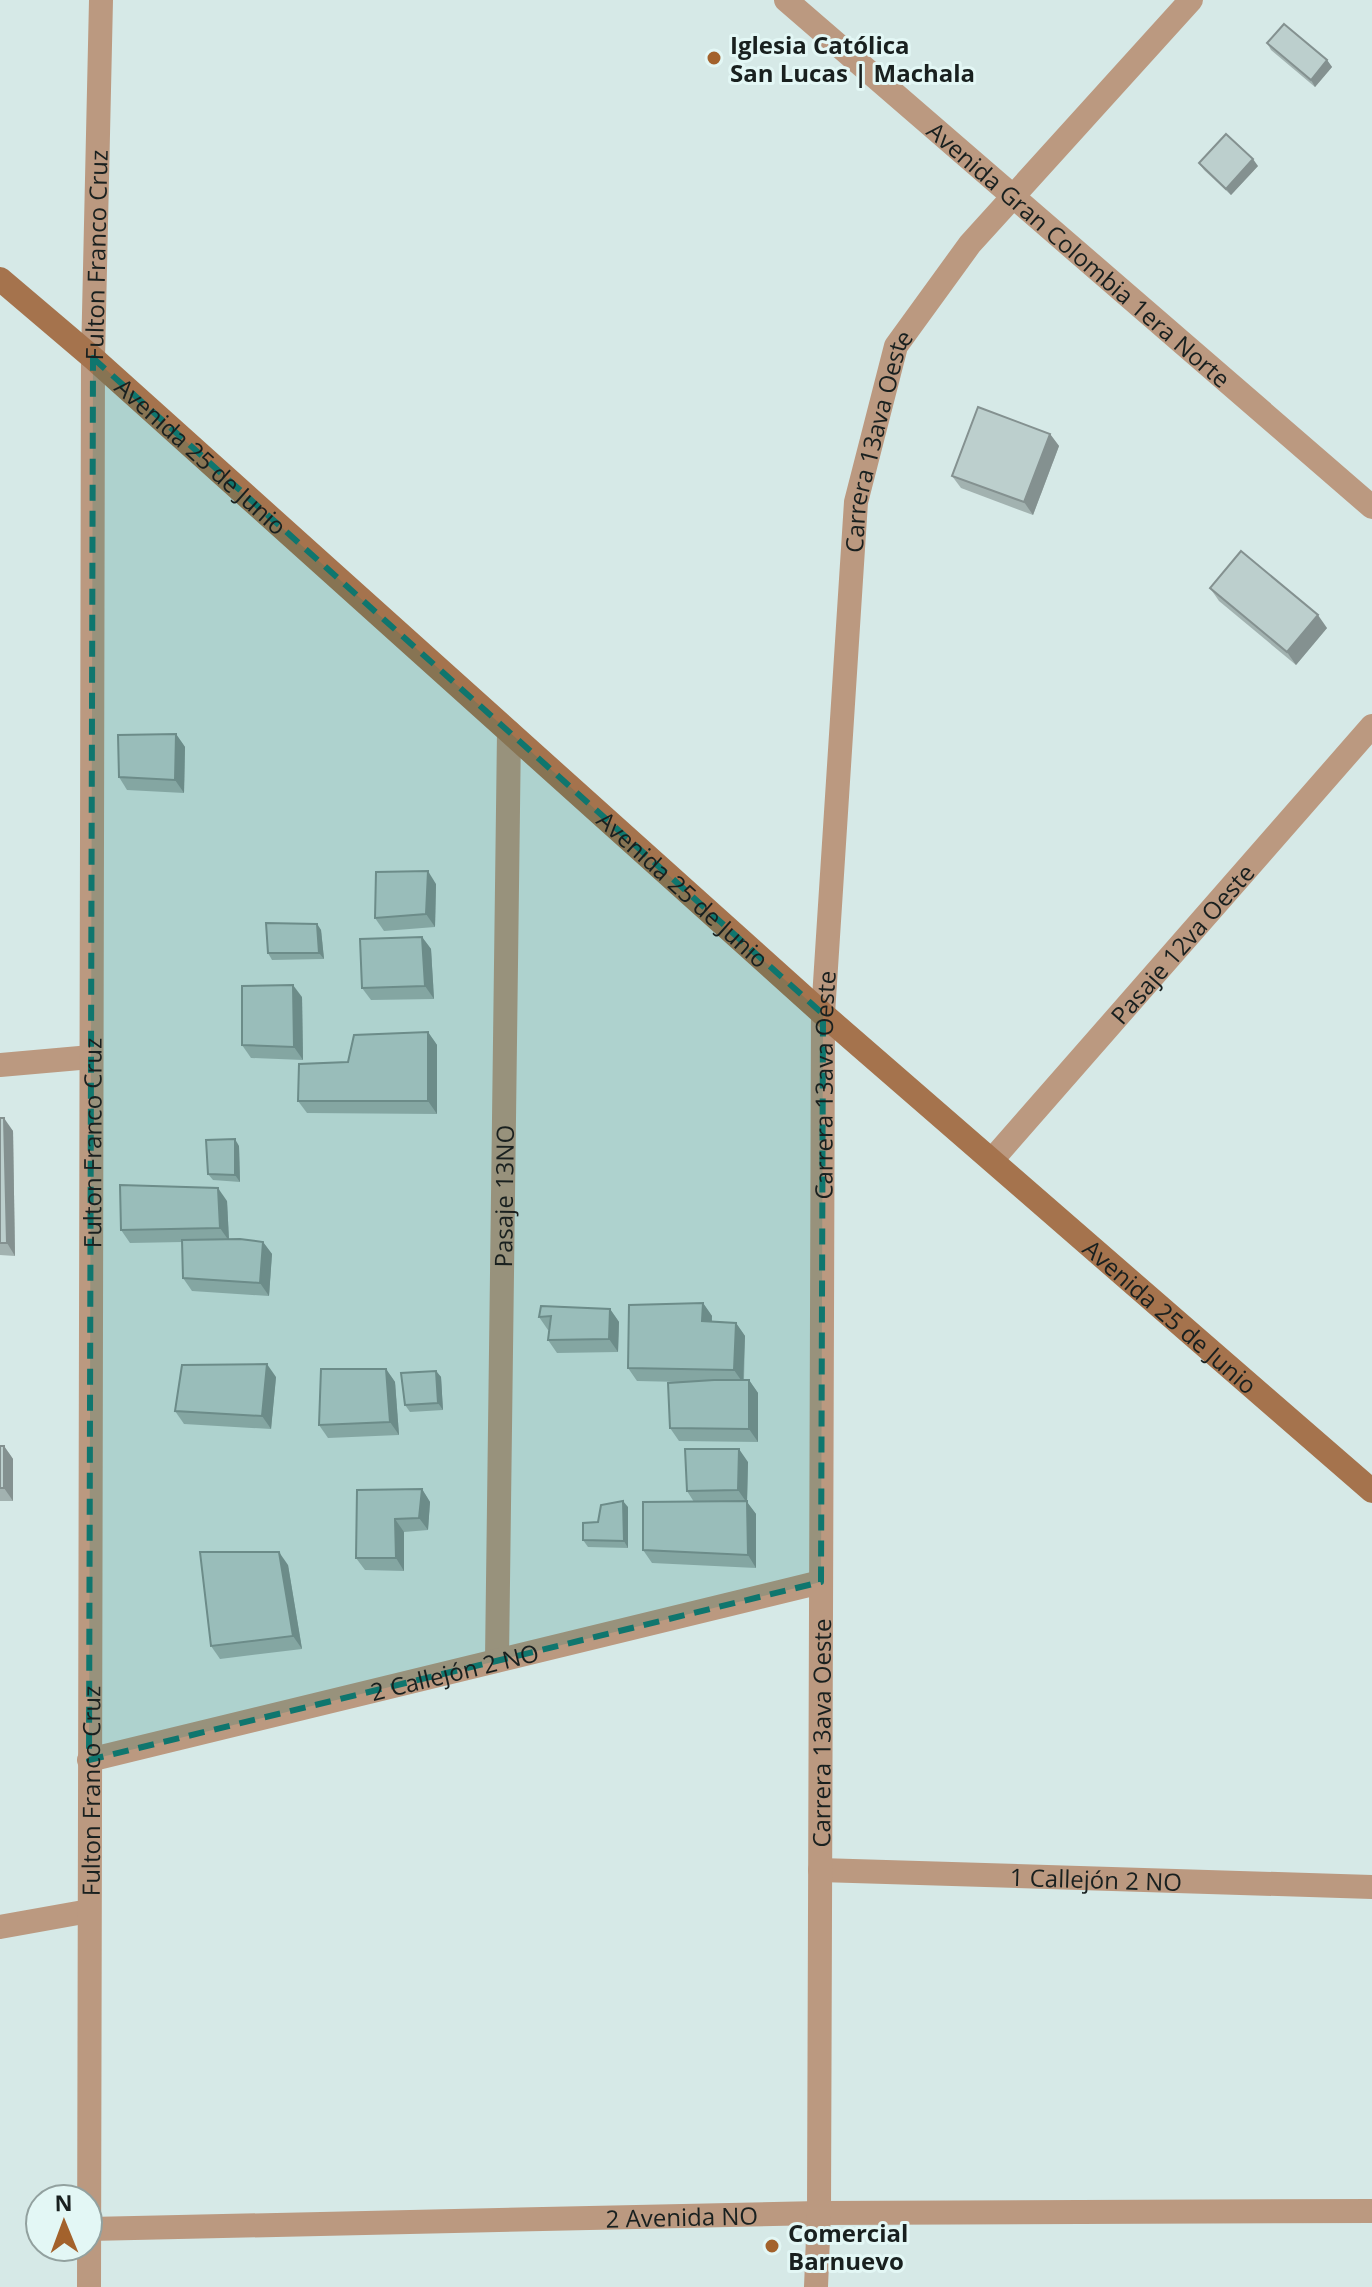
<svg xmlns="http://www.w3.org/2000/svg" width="1372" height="2287" font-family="'Open Sans',sans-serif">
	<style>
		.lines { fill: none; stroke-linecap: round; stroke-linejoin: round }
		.street { stroke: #bb9980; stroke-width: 24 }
		.secondary { stroke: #a5734d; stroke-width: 24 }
		.wall { fill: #a2b2b0 }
		.shaded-wall { fill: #849190 }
		.building { fill: #bccfcd; stroke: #849190; stroke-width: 2 }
		.marked { fill: #0f766e; fill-opacity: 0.2; stroke: #0f766e; stroke-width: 6; stroke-dasharray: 16 10; stroke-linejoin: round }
		.poi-dot { fill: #a3622c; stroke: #e3f7f5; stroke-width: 3 }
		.labels { text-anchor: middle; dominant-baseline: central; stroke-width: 6; stroke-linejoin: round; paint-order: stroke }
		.poi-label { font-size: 24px; font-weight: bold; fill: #19201f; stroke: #e3f7f5; text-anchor: start }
		.street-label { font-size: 24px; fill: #19201f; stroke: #e3f7f5 }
	</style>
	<rect width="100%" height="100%" fill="#d6e9e7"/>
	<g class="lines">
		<!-- street -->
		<g class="street">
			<path id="s1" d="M 786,0 L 1372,507"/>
			<polyline points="0,1065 91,1057"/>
			<path id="s2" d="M 992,1160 L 1372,726"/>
			<path id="s3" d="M 497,1660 L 509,732"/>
			<path id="s4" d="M 89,1760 L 821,1582"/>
			<path id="s5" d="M 820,1870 L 1372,1887"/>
			<polyline points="0,1927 89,1911"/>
			<path id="s6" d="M 90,2229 L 819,2213 L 1372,2211"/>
			<path id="s7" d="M 89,2287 L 93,358 L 101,0"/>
			<path id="s8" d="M 816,2287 L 819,2213 L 823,1014 L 856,502 L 896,346 L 970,244 L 1191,0"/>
		</g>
		<!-- secondary -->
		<path class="secondary" id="s9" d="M 0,279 L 93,358 L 823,1014 L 1372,1491"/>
	</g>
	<!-- wall -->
	<g class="wall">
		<polygon points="1267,43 1327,60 1332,67 1315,87 1271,50"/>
		<polygon points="1199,163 1258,166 1231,195 1204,170"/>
		<polygon points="1050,434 1059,446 1033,515 961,488 952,476"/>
		<polygon points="1210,588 1327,628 1296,665 1219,601"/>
		<polygon points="176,734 185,747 184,793 127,790 119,777"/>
		<polygon points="436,884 435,927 384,931 375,918"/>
		<polygon points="317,924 321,930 324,959 272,960 268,953"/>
		<polygon points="422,937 431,949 434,999 371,1000 362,988"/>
		<polygon points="302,997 303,1060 251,1058 242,1045"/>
		<polygon points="428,1032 437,1045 437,1114 307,1113 298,1101 348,1062"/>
		<polygon points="0,1118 13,1131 15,1256 0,1255"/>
		<polygon points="239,1146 240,1182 213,1180 208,1174"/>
		<polygon points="227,1201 229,1239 263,1242 272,1254 269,1296 192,1291 183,1278 183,1242 130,1243 121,1230"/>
		<polygon points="703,1303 712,1316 712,1321 736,1323 745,1336 744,1380 749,1380 758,1393 758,1442 679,1441 670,1428 681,1382 637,1381 628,1368"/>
		<polygon points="610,1309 619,1322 618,1352 557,1353 548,1340 549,1330 548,1330 539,1317"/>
		<polygon points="386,1369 395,1382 399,1435 328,1438 319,1425"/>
		<polygon points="436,1371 441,1377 443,1410 410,1412 405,1405"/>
		<polygon points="276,1377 271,1429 184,1424 175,1411"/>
		<polygon points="0,1446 4,1446 13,1459 13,1501 0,1501"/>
		<polygon points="748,1462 747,1502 756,1514 756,1568 652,1563 643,1550 694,1502 687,1491"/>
		<polygon points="422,1489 430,1502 428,1530 404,1532 404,1571 365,1570 356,1558"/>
		<polygon points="628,1507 628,1548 588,1547 583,1540 598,1522"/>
		<polygon points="288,1565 302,1649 220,1659 211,1646"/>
	</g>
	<!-- shaded-wall -->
	<g class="shaded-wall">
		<polygon points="1327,60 1332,67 1315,87 1311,80"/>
		<polygon points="1253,159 1258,166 1231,195 1226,189"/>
		<polygon points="1050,434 1059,446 1033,515 1024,502"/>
		<polygon points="1318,615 1327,628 1296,665 1287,652"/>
		<polygon points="176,734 185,747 184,793 175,780"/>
		<polygon points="428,871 436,884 435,927 426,914"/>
		<polygon points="317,924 321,930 324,959 319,953"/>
		<polygon points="422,937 431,949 434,999 425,986"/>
		<polygon points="293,985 302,997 303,1060 294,1047"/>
		<polygon points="428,1032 437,1045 437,1114 428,1101"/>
		<polygon points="4,1118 13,1131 15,1256 7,1243"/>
		<polygon points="235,1139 239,1146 240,1182 235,1175"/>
		<polygon points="218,1188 227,1201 229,1241 220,1228"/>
		<polygon points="263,1242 272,1254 269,1296 260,1283"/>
		<polygon points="703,1303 712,1316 711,1334 702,1321"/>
		<polygon points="610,1309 619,1322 618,1352 609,1339"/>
		<polygon points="736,1323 745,1336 743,1383 734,1370"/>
		<polygon points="267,1364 276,1377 271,1429 262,1416"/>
		<polygon points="386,1369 395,1382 399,1435 390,1422"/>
		<polygon points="436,1371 441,1377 443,1410 438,1403"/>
		<polygon points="749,1380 758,1393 758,1442 749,1429"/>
		<polygon points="4,1446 13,1459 13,1501 4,1488"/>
		<polygon points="739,1449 748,1462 747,1502 756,1514 756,1568 748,1555 747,1503 738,1490"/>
		<polygon points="422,1489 430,1502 428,1530 419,1518"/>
		<polygon points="623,1501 628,1507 628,1548 624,1541"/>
		<polygon points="395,1519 404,1532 404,1571 396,1558"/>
		<polygon points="279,1552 288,1565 302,1649 293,1636"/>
	</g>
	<!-- building -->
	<g class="building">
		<polygon points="1284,24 1327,60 1311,80 1267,43"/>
		<polygon points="1226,134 1253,159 1226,189 1199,163"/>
		<polygon points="978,407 1050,434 1024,502 952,476"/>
		<polygon points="1241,551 1318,615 1287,652 1210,588"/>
		<polygon points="176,734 175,780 119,777 118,735"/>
		<polygon points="428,871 426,914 375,918 376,872"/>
		<polygon points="266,923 317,924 319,953 268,953"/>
		<polygon points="422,937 425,986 362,988 360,939"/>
		<polygon points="293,985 294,1047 242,1045 242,986"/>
		<polygon points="428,1032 428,1101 298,1101 299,1064 348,1062 354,1035"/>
		<polygon points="0,1118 4,1118 7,1243 0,1243"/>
		<polygon points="235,1139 235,1175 208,1174 206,1140"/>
		<polygon points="120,1185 218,1188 220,1228 121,1230"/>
		<polygon points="240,1239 263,1242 260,1283 183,1278 182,1240"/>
		<polygon points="703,1303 702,1321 736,1323 734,1370 628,1368 629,1305"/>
		<polygon points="541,1306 610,1309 609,1339 548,1340 551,1316 539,1317"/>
		<polygon points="267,1364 262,1416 175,1411 182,1365"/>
		<polygon points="321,1369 386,1369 390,1422 319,1425"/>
		<polygon points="436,1371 438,1403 405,1405 401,1373"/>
		<polygon points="714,1380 749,1380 749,1429 670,1428 668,1383"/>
		<rect x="0" y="1446" width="4" height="42"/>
		<polygon points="685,1449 739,1449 738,1490 687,1491"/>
		<polygon points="422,1489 419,1518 395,1519 396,1558 356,1558 357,1490"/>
		<polygon points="623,1501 624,1541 583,1540 583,1523 598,1522 601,1505"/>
		<polygon points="747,1501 748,1555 643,1550 643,1502"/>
		<polygon points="200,1552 279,1552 293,1636 211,1646"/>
	</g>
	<!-- marked area -->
	<path class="marked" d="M 93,358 L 823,1014 L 821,1582 L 89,1760 Z"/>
	<!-- markers -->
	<g class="poi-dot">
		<circle cx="714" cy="58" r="8"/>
		<circle cx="772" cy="2246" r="8"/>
	</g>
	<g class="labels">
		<!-- poi labels -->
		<g class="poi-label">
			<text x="730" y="44">Iglesia Católica<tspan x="730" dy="28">San Lucas | Machala</tspan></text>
			<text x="788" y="2232">Comercial<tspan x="788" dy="28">Barnuevo</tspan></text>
		</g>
		<!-- street labels -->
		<g class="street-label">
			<text stroke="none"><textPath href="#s1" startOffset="388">Avenida Gran Colombia 1era Norte</textPath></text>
			<text stroke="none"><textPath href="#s7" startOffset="2032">Fulton Franco Cruz</textPath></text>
			<text stroke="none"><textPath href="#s8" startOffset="1850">Carrera 13ava Oeste</textPath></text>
			<text stroke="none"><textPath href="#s9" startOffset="268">Avenida 25 de Junio</textPath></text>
			<text stroke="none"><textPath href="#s9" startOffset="916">Avenida 25 de Junio</textPath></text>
			<text stroke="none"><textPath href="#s2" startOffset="288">Pasaje 12va Oeste</textPath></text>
			<text stroke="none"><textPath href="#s8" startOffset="1202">Carrera 13ava Oeste</textPath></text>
			<text stroke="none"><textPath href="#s7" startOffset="1144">Fulton Franco Cruz</textPath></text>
			<text stroke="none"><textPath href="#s3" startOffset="464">Pasaje 13NO</textPath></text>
			<text stroke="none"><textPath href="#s9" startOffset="1564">Avenida 25 de Junio</textPath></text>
			<text stroke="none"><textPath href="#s4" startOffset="376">2 Callejón 2 NO</textPath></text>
			<text stroke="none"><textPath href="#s8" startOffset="554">Carrera 13ava Oeste</textPath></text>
			<text stroke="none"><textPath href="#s7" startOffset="496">Fulton Franco Cruz</textPath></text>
			<text stroke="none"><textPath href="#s5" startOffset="276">1 Callejón 2 NO</textPath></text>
			<text stroke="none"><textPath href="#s6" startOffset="592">2 Avenida NO</textPath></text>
		</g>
	</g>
	<!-- north arrow -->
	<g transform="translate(64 2223) rotate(359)"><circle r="38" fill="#e3f7f5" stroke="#92a19f" stroke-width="2"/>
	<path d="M0-6L14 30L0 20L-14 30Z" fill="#a3622c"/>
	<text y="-12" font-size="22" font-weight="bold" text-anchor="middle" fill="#19201f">N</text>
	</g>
</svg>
